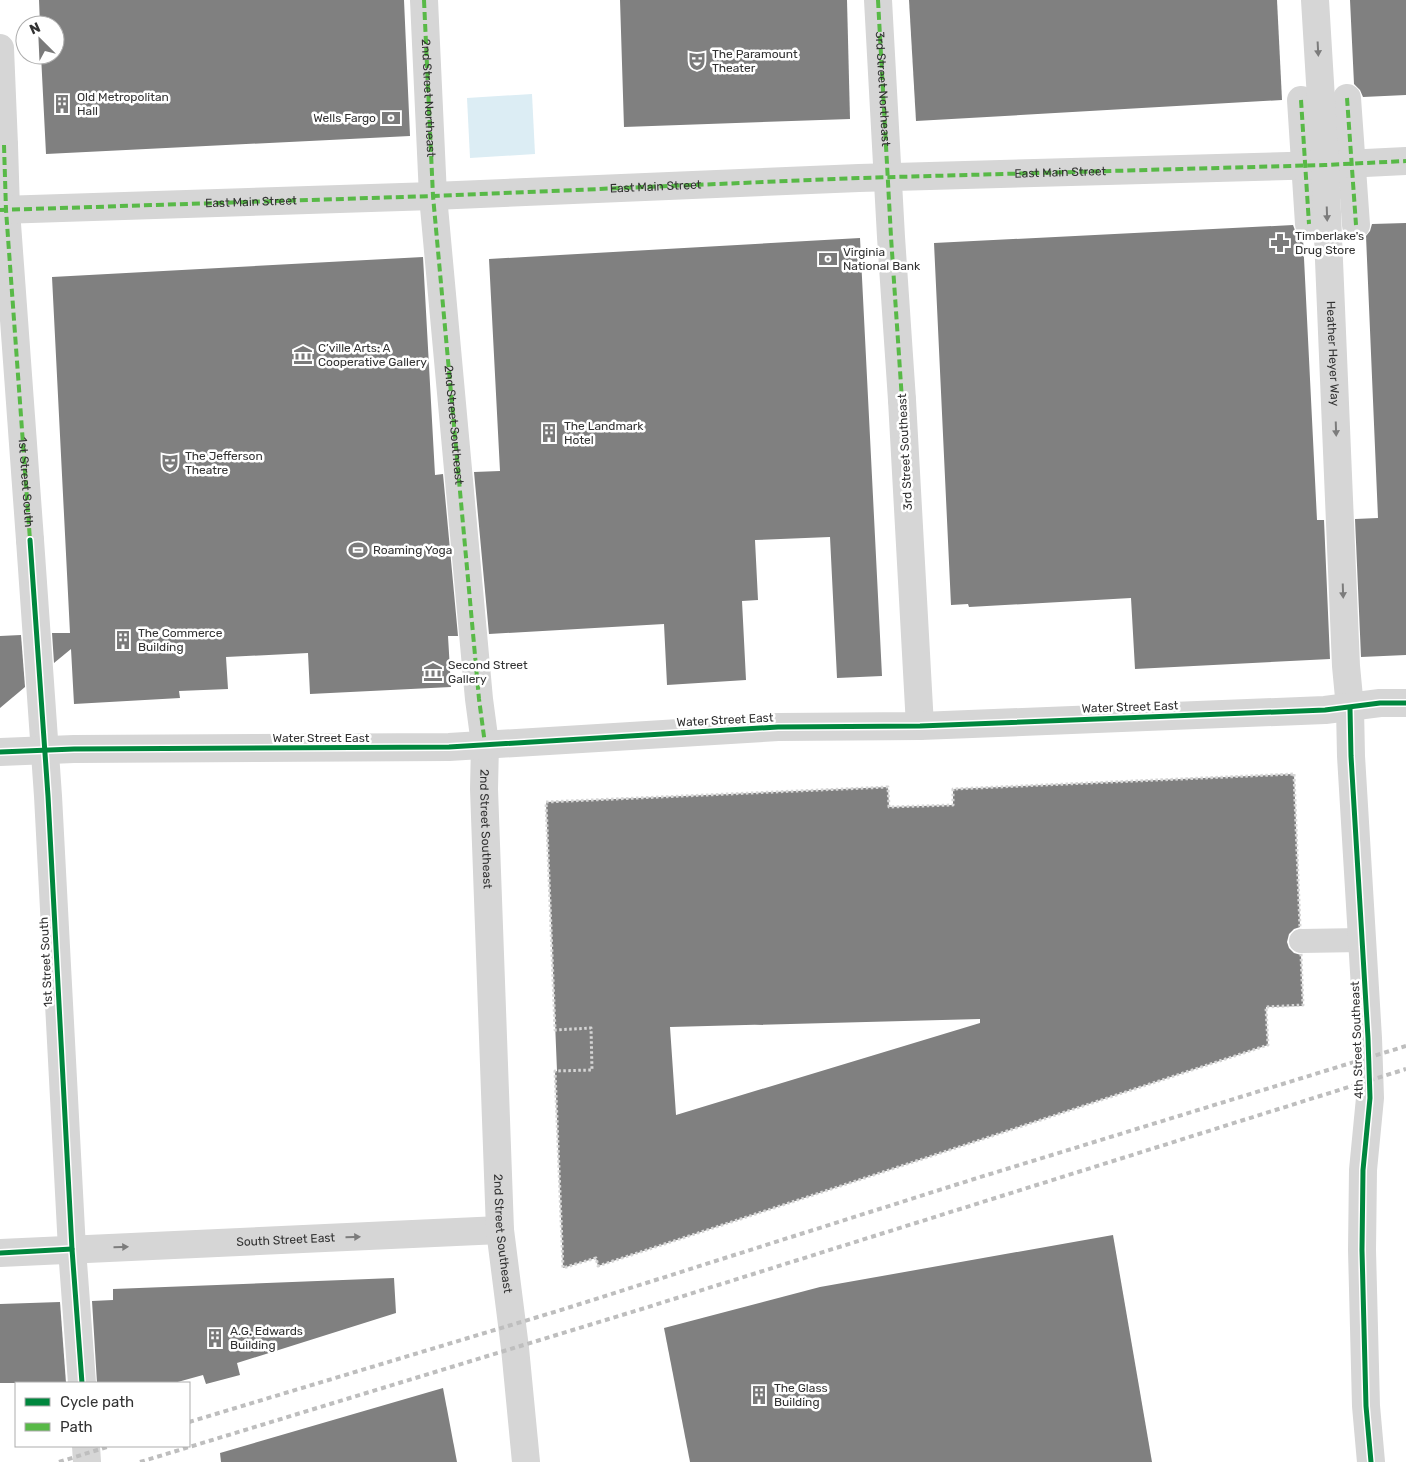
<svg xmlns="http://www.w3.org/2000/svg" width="1406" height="1462" font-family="Rubik,sans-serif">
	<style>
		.water { fill: #dcedf4 }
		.building { fill: #808080; fill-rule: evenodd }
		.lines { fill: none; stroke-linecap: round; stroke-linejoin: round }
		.path { stroke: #d6d6d6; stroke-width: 3; stroke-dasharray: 2.5 2.5; stroke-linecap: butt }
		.service { stroke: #d6d6d6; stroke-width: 24 }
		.pedestrian { stroke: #d6d6d6; stroke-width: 28 }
		.minor { stroke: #d6d6d6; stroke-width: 28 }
		.tertiary { stroke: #d6d6d6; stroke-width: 28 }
		.rail { stroke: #bebebe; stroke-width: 4; stroke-dasharray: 5 4; stroke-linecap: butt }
		.quiet { stroke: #58b947; stroke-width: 4; stroke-dasharray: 8 4; stroke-linecap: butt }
		.cycleway-casing { stroke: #fff; stroke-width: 8 }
		.cycleway { stroke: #00873e; stroke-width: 5 }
		.oneway { fill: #7c7c7c }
		.labels { text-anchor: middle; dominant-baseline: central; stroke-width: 5; stroke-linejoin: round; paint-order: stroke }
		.poi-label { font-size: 12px; fill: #323232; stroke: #fff; text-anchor: start }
		.street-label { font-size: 12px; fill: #323232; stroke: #fff }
	</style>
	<rect width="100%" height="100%" fill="#fff"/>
	<!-- water -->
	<polygon class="water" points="532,94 535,154 470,158 467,98"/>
	<!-- building -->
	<g class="building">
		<polygon points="39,0 404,0 410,136 46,154 41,55 55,55 55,25 40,25"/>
		<polygon points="620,0 847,0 850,119 624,127"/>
		<polygon points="909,0 1277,0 1282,100 916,121"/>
		<polygon points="1350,0 1406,0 1406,95 1363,97 1360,90 1354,84"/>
		<polygon points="1406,223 1406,655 1361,657 1355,519 1378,518 1366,236 1370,231 1372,224"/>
		<polygon points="1293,225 1296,233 1303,238 1317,520 1324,520 1330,659 1135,669 1131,598 969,607 968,604 951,605 934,243"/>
		<polygon points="860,238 882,676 837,678 830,537 755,540 758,600 742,601 746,680 667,685 664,624 489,634 474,472 500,471 489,259"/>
		<polygon points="423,257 435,475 443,474 458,636 448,636 451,687 310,694 308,653 226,657 228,689 179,691 180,698 74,704 71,649 54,663 52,633 70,633 52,277"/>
		<polygon points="21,635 25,687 0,708 0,636"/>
		<path d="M 1294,774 L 1300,927 L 1294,929 L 1289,934 L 1287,942 L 1289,948 L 1294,953 L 1301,955 L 1303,1006 L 1266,1007 L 1268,1045 L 598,1266 L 596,1258 L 563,1268 L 555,1071 L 557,1071 L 546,802 L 888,787 L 889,807 L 953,805 L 953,789 ZM 980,1019 L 980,1023 L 676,1115 L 670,1027 Z"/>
		<polygon points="1113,1235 1152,1462 690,1462 664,1328 820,1287"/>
		<polygon points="394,1278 396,1313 237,1363 240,1375 206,1384 203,1375 174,1383 97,1383 92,1301 113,1300 113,1289"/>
		<polygon points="60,1302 66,1383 0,1383 0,1304"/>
		<polygon points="443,1388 457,1462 221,1462 220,1453"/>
	</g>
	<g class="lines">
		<!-- path -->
		<polygon class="path" points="1294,774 1303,1005 1266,1007 1268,1045 598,1266 596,1258 563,1268 555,1071 592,1070 591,1028 555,1030 546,802 888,787 889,807 953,805 953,789"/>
		<!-- service -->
		<polyline class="service" points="1301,941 1362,940"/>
		<!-- pedestrian -->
		<g class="pedestrian">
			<path id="s1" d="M 424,0 L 433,196 L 479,699 L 485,744"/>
			<polyline points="878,0 891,237 902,400"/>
			<polyline points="1347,98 1356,225"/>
			<polyline points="1301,100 1309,224"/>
			<polyline points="4,145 6,210 30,540"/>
			<path id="s2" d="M 0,210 L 433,196 L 859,178 L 1325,165 L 1406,161"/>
		</g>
		<!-- minor -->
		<g class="minor">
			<path id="s3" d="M 1315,0 L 1325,165 L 1346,666 L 1350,708 L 1351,756 L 1368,1038 L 1370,1098 L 1363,1170 L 1362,1250 L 1366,1406 L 1371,1462"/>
			<polyline points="0,48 4,145"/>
			<polyline points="902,400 920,726"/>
			<polyline points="30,540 48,796 72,1249 82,1383"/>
			<path id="s4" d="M 0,1253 L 500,1230"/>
			<polyline points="86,1446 87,1462"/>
		</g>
		<!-- tertiary -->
		<g class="tertiary">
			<path id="s5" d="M 485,744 L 484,789 L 500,1230 L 515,1348 L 526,1462"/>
			<polyline points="0,752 74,749 449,747 778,727 920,726 1325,710 1380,703 1406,703"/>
		</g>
		<!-- rail -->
		<g class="rail">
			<polyline points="189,1422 561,1310 974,1179 1406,1046"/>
			<polyline points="59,1462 110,1446"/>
			<polyline points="140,1462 645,1308 1406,1069"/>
		</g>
		<!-- quiet -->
		<g class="quiet">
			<polyline points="424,0 433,196 479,699 485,744"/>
			<path id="s6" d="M 878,0 L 891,237 L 902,400"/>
			<polyline points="1347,98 1356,225"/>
			<polyline points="1301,100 1309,224"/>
			<path id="s7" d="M 4,145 L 6,210 L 30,540"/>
			<polyline points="0,210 433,196 859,178 1325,165 1406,161"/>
		</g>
		<!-- cycleway casing -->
		<g class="cycleway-casing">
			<g id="cycleway">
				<polyline points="30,540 48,796 72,1249 82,1383"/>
				<polyline points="1350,708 1351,756 1368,1038 1370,1098 1363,1170 1362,1250 1366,1406 1371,1462"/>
				<polyline points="0,752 74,749 449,747 778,727 920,726 1325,710 1380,703 1406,703"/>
				<polyline points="0,1253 72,1249"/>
			</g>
		</g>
		<!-- cycleway -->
		<use href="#cycleway" class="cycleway"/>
	</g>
	<!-- one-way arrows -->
	<defs><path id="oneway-solid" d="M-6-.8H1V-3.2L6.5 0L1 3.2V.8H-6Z" transform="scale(1.25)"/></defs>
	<g class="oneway">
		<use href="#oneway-solid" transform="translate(1318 49) rotate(87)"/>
		<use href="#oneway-solid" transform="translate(1327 214) rotate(88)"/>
		<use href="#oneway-solid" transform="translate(1336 429) rotate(88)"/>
		<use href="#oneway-solid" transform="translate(1343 591) rotate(88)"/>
		<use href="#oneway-solid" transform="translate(353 1237) rotate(-2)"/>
		<use href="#oneway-solid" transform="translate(121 1247) rotate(-2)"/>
	</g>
	<!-- icons -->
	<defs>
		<g id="theatre-bare" transform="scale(1.5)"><path d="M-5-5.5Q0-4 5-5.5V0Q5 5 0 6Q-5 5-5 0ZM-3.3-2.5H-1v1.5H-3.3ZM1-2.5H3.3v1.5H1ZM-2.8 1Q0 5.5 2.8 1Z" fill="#7a7a7a" stroke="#fff" stroke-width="2.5" paint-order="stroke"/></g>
		<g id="building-bare" transform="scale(1.5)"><path d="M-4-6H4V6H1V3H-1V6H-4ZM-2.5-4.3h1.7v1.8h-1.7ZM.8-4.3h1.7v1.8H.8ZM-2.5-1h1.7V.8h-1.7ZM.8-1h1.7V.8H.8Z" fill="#7a7a7a" stroke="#fff" stroke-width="2.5" paint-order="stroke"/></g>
		<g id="bank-bare" transform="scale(1.5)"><path d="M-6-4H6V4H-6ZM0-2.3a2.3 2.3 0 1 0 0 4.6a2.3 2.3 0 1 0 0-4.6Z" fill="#7a7a7a" stroke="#fff" stroke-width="2.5" paint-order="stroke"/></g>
		<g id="pharmacy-bare" transform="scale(1.5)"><path d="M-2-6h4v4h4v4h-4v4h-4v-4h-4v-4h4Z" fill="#7a7a7a" stroke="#fff" stroke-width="2.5" paint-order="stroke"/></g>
		<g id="museum-bare" transform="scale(1.5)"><path d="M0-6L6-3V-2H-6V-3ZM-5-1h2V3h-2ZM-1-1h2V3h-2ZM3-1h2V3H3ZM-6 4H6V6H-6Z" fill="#7a7a7a" stroke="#fff" stroke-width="2.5" paint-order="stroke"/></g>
		<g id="stadium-bare" transform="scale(1.5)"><path d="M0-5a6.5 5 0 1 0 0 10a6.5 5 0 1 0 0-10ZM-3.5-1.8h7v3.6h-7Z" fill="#7a7a7a" stroke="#fff" stroke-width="2.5" paint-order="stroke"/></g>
	</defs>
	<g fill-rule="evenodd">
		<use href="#theatre-bare" x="697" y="61"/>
		<use href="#building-bare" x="62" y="104"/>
		<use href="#bank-bare" x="391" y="118"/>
		<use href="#pharmacy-bare" x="1280" y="243"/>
		<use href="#bank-bare" x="828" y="259"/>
		<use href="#museum-bare" x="303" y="355"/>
		<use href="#building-bare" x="549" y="433"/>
		<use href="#theatre-bare" x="170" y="463"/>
		<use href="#stadium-bare" x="358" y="550"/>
		<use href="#building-bare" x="123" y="640"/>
		<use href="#museum-bare" x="433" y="672"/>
		<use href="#building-bare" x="215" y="1338"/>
		<use href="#building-bare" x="759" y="1395"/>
	</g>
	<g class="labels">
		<!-- poi labels -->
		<g class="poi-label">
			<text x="712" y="54">The Paramount<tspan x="712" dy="14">Theater</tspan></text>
			<text x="77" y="97">Old Metropolitan<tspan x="77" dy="14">Hall</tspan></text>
			<text x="376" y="118" text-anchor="end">Wells Fargo</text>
			<text x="1295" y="236">Timberlake's<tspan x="1295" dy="14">Drug Store</tspan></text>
			<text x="843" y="252">Virginia<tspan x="843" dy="14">National Bank</tspan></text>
			<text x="318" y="348">C’ville Arts: A<tspan x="318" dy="14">Cooperative Gallery</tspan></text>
			<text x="564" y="426">The Landmark<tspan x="564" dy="14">Hotel</tspan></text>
			<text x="185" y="456">The Jefferson<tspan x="185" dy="14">Theatre</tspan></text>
			<text x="373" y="550">Roaming Yoga</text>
			<text x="138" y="633">The Commerce<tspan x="138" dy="14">Building</tspan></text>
			<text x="448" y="665">Second Street<tspan x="448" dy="14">Gallery</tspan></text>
			<text x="230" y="1331">A.G. Edwards<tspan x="230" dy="14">Building</tspan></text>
			<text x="774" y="1388">The Glass<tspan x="774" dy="14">Building</tspan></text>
		</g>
		<!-- street labels -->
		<g class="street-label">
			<text stroke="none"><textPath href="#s6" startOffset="89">3rd Street Northeast</textPath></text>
			<text stroke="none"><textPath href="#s1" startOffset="98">2nd Street Northeast</textPath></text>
			<text stroke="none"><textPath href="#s2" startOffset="1061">East Main Street</textPath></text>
			<text stroke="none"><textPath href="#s2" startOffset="656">East Main Street</textPath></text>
			<text stroke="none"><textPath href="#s2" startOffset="251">East Main Street</textPath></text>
			<text stroke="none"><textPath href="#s3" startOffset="354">Heather Heyer Way</textPath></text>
			<text stroke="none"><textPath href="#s1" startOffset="426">2nd Street Southeast</textPath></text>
			<text transform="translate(905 452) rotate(-93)">3rd Street Southeast</text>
			<text stroke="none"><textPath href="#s7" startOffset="338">1st Street South</textPath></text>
			<text transform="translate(1130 707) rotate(-2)">Water Street East</text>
			<text transform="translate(725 720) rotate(-3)">Water Street East</text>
			<text x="321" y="738">Water Street East</text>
			<text stroke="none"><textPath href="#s5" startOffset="85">2nd Street Southeast</textPath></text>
			<text transform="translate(46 962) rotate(-93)">1st Street South</text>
			<text transform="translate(1357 1040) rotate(-92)">4th Street Southeast</text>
			<text stroke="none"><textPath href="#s5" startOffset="490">2nd Street Southeast</textPath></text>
			<text stroke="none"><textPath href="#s4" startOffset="286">South Street East</textPath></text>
		</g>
	</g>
	<!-- legend -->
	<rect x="15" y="1382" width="175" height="65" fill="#ffffff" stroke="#adadad"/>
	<rect x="25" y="1398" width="25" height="8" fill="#00873e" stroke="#adadad"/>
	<text x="60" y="1407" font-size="15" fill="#323232">Cycle path</text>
	<rect x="25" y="1423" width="25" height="8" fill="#58b947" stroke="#adadad"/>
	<text x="60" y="1432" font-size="15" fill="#323232">Path</text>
	<!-- north arrow -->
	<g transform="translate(40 40) rotate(336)"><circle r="24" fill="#ffffff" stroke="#adadad"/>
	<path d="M0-4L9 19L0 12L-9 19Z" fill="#7a7a7a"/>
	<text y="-8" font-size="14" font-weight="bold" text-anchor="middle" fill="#323232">N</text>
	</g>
</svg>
